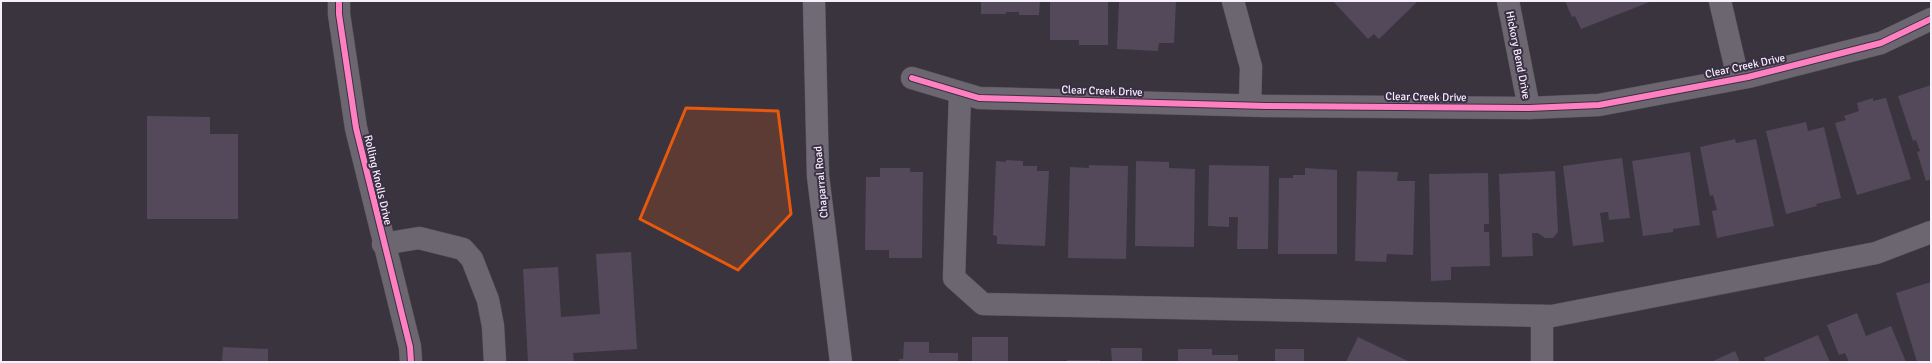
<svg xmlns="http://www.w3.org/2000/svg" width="1932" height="363" font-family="Signika,sans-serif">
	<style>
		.building { fill: #53495b }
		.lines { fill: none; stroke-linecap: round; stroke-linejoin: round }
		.minor-casing { stroke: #58535d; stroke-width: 23 }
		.major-casing { stroke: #58535d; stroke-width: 23 }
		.minor { stroke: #6b666f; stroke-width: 22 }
		.major { stroke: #706976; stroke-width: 22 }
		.cycleway-casing { stroke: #3a2f44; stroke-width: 8 }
		.cycleway { stroke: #ff80c0; stroke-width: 6 }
		.marked { fill: #e8590c; fill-opacity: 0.2; stroke: #e8590c; stroke-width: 3; stroke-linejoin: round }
		.labels { text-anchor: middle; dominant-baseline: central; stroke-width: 4; stroke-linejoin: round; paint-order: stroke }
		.street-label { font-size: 11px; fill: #f6effc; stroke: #3a2f44 }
	</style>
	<rect width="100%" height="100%" fill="#3a343f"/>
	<!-- building -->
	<g class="building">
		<polygon points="981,1 1040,1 1039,15 1019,15 1019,12 1006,12 1006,14 981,14"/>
		<polygon points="1050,1 1108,1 1108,45 1079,45 1079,40 1050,40"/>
		<polygon points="1119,1 1176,1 1174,43 1159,43 1158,51 1117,49"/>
		<polygon points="1333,1 1418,1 1379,39 1374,34 1368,39"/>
		<polygon points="1565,1 1652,1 1581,29 1575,16 1572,17"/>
		<polygon points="1931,85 1931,179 1926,181 1917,152 1920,151 1916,140 1913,141 1898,96"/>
		<polygon points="1873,98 1873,101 1886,98 1911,179 1857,195 1835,123 1846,120 1844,116 1859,111 1857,103"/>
		<polygon points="147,116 210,117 210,134 238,134 238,219 147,219"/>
		<polygon points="1806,122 1808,131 1824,127 1841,198 1816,204 1817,206 1786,214 1766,131"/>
		<polygon points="1735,139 1736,143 1756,139 1774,226 1717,238 1712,211 1717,210 1713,195 1710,196 1700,147"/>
		<polygon points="1690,152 1700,225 1673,229 1673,232 1643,236 1632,161"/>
		<polygon points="1622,158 1630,218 1609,220 1608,212 1600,213 1604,242 1573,246 1563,166"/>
		<polygon points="1006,160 1023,161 1023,166 1037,166 1037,171 1049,171 1045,246 997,244 997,236 993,235 996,161 1006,162"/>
		<polygon points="1136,161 1169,162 1169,168 1195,169 1194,247 1135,246"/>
		<polygon points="1089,165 1128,166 1126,259 1068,258 1070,167 1089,168"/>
		<polygon points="1209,165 1269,166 1268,249 1237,249 1238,217 1229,217 1229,227 1208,226"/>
		<polygon points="880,168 910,168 910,172 923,172 922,258 889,258 889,250 865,250 866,177 880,177"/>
		<polygon points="1305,168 1337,170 1337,254 1278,254 1279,178 1293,178 1293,175 1305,175"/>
		<polygon points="1357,171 1398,172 1397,181 1415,181 1413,255 1387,254 1386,262 1355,261"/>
		<polygon points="1555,171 1558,232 1553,238 1545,238 1538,233 1532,233 1533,256 1502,257 1499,174"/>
		<polygon points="1488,173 1489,224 1484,224 1484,232 1489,232 1490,266 1451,267 1451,280 1431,281 1429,174"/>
		<polygon points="631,252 637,349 573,353 574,362 528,362 523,269 558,267 561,317 600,314 596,254"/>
		<polygon points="1931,282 1931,362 1917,362 1896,293"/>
		<polygon points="1857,313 1866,336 1891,326 1906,362 1849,362 1845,353 1839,355 1827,325"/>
		<polygon points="1818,335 1830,362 1766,362 1764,358"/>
		<rect x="972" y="337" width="36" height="25"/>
		<polygon points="1358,337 1410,362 1346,362"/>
		<polygon points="904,342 929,342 929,353 958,353 958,362 899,362 899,359 903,359"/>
		<polygon points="223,347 268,349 268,362 222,362"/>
		<polygon points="1111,348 1142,348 1142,362 1112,362"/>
		<polygon points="1178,349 1212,349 1212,355 1238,355 1238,362 1178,362"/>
		<rect x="1275" y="349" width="29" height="13"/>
		<polygon points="1735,351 1740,362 1711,362"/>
		<rect x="1067" y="360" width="33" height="2"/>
	</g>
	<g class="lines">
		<!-- minor casing -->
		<g class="minor-casing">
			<g id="minor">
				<polyline points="339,1 339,14 356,128 410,347 411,362"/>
				<polyline points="1233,1 1251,67 1250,105"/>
				<polyline points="1508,1 1529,108"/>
				<polyline points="1720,1 1738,78"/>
				<polyline points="912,78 979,98 1266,106 1529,108 1599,105 1748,77 1881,43 1931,19"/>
				<polyline points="960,93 954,278 983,304 1552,316 1876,253 1931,232"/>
				<polyline points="383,244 419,238 463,249 472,259 488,300 493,326 495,362"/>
				<polyline points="1542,362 1542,316"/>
			</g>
		</g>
		<!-- major casing -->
		<g class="major-casing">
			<polyline id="major" points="814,1 818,176 841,362"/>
		</g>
		<!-- minor -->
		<use href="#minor" class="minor"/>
		<!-- major -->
		<use href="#major" class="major"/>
		<!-- cycleway casing -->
		<g class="cycleway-casing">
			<g id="cycleway">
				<polyline points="339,1 339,14 356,128 410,347 411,362"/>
				<polyline points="912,78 979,98 1266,106 1529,108 1599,105 1748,77 1881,43 1931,19"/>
			</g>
		</g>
		<!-- cycleway -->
		<use href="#cycleway" class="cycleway"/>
	</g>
	<!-- marked area -->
	<path class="marked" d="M 686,108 L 778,111 L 791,214 L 738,270 L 640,219 Z"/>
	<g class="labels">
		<!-- street labels -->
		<g class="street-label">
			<text transform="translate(1518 55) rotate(79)">Hickory Bend Drive</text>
			<text transform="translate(1745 66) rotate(-12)">Clear Creek Drive</text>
			<text transform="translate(1102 91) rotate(2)">Clear Creek Drive</text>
			<text transform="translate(1426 97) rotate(1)">Clear Creek Drive</text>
			<text transform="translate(378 180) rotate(77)">Rolling Knolls Drive</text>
			<text transform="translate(821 182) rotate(-95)">Chaparral Road</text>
		</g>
	</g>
	<!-- border -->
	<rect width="1932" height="363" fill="none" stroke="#f6effc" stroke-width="4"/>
</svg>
